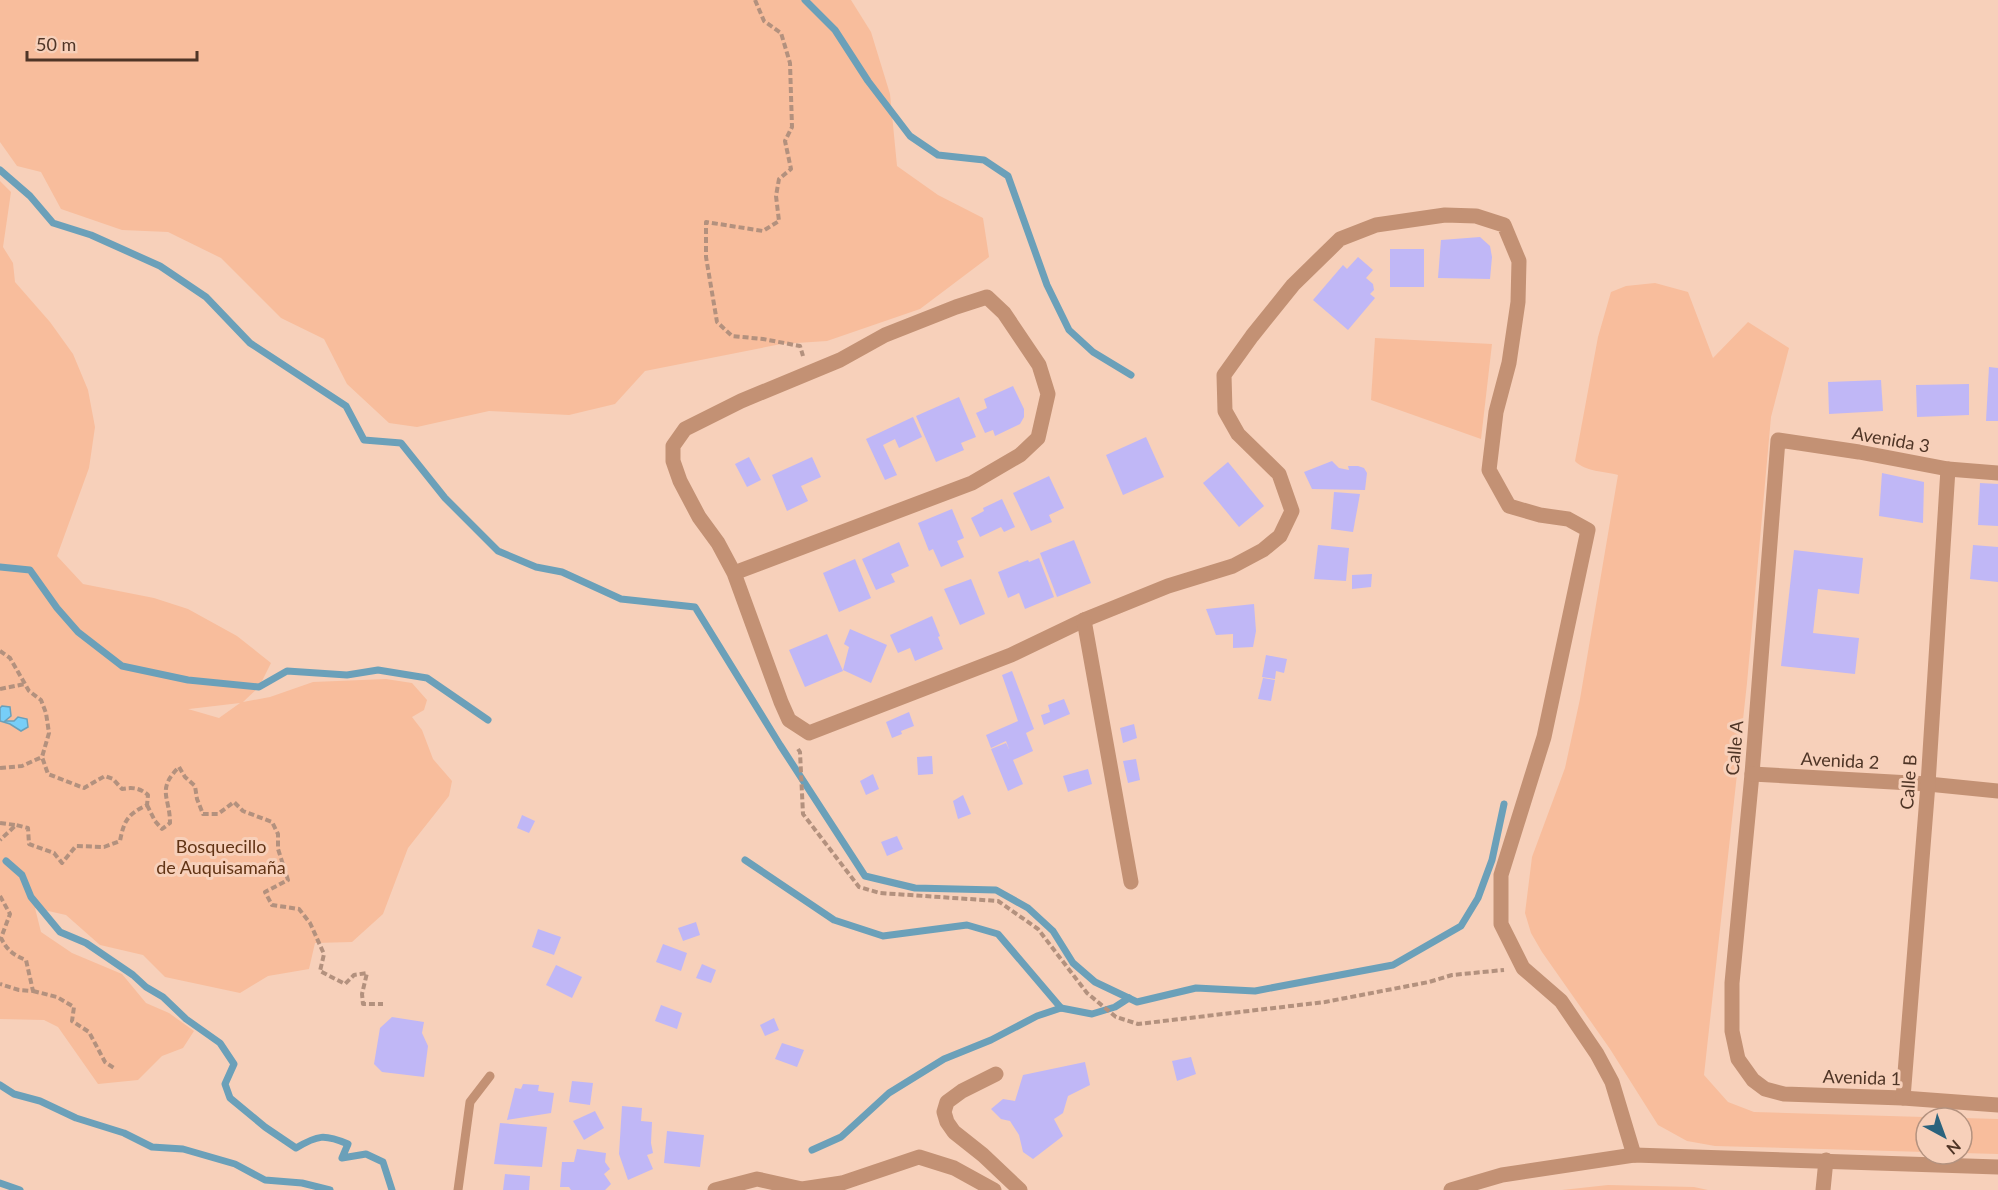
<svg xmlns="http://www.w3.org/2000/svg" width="1998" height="1190" font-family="Lato,sans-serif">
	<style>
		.green { fill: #f8bd9c; fill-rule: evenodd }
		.water { fill: #77cef8; stroke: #6ba0b9; stroke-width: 1.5 }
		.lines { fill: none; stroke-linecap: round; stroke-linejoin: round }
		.stream { stroke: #6ba0b9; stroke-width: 7 }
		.building { fill: #c0b7f6 }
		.path { stroke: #b3917e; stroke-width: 4; stroke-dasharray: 6 3; stroke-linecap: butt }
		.lane { stroke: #c39174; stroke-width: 9 }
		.street { stroke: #c39174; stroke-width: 15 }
		.labels { text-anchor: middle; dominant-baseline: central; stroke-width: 6; stroke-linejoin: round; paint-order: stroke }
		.street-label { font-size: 18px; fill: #4f3526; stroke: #f7d0ba }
		.park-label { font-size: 18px; fill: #623415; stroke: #f7d0ba }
	</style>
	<rect width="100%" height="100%" fill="#f7d0ba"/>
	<!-- green -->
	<g class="green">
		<polygon points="0,0 851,0 871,32 890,94 897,166 938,195 983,218 989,257 920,309 827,341 781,344 645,371 615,404 569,415 489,411 417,427 389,423 347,384 324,339 281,318 221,258 168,232 122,230 61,209 41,172 17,166 0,142"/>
		<path d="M 0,181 L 11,192 L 3,247 L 13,263 L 15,282 L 50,322 L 73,354 L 88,390 L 95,427 L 89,468 L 57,556 L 83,584 L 154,598 L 188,609 L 237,636 L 271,663 L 259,687 L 243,702 L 270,697 L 313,682 L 386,679 L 412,683 L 427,700 L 424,710 L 412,717 L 422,730 L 433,759 L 452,781 L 449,796 L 408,848 L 383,914 L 352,942 L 315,943 L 309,969 L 268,976 L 240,993 L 165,977 L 143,955 L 100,945 L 66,915 L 35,908 L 41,932 L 72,953 L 122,974 L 146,1003 L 169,1013 L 194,1031 L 183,1048 L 162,1056 L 138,1080 L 98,1084 L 58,1027 L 44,1020 L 0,1019 ZM 240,703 L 219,718 L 188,709 L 189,709 Z"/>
		<path d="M 1655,283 L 1688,292 L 1713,358 L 1748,322 L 1789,348 L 1771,417 L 1747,683 L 1704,1075 L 1728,1102 L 1754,1112 L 1958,1118 L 1926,1118 L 1926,1152 L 1715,1146 L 1687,1141 L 1658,1125 L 1610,1049 L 1542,952 L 1531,933 L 1525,913 L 1532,857 L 1565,768 L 1580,699 L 1618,475 C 1605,471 1585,472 1575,461 L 1598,337 L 1611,292 L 1626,286 Z"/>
		<polygon points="1375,338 1492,344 1481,439 1371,400"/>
		<polygon points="1962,1118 1998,1119 1998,1154 1962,1153"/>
		<polygon points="1608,1185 1694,1187 1708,1190 1562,1190"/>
	</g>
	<!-- water -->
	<polygon class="water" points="2,706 10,707 11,716 5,721 14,721 18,717 27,719 28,727 21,731 10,724 0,721 0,708"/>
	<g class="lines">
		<!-- stream -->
		<g class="stream">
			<polyline points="805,0 835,30 868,81 910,136 938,155 984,160 1008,176 1047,285 1069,330 1093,352 1131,375"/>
			<polyline points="0,170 30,196 53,223 91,235 160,266 206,297 250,343 346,406 364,440 401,443 445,498 498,551 536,567 562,572 621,599 695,607 780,745 865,876 915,888 996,890 1028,908 1053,931 1073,963 1095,982 1137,1002 1196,988 1255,991 1393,965 1461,926 1478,898 1492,860 1504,804"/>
			<polyline points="0,567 30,570 57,608 78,632 122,666 188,680 259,687 287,671 347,675 378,670 427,678 488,720"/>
			<polyline points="745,860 834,920 883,936 967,925 998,934 1061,1008"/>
			<path d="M 6,861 L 22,875 L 31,897 L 60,932 L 86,943 L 133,975 L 146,987 L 163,997 L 186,1019 L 220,1043 L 234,1064 L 225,1084 L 230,1098 L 265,1127 L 296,1148 C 318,1135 324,1134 348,1144 L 342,1158 L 366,1154 L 383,1162 L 392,1190"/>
			<polyline points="0,1085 14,1094 40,1101 76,1118 124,1133 152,1147 183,1149 235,1164 265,1180 302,1183 330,1190"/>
			<polyline points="812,1150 841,1137 889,1093 944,1059 991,1040 1037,1016 1061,1008 1092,1014 1115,1007 1129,998"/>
			<polyline points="0,1183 20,1190"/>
		</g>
	</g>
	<!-- building -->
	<g class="building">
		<polygon points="1480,237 1490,246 1492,257 1490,279 1438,278 1441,240"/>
		<rect x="1390" y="249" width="34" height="38"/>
		<polygon points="1358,257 1373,270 1366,278 1373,284 1374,290 1370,294 1375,298 1348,330 1313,300 1343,265 1347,269"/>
		<polygon points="1989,367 1998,368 1998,421 1986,421"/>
		<polygon points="1881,380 1883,411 1829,414 1828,382"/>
		<polygon points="1969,384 1969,415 1917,417 1916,385"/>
		<polygon points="1013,386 1024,409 1024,417 1020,424 995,436 993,430 985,433 976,413 987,408 984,399"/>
		<polygon points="959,397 976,437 961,443 964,450 936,462 916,416"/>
		<polygon points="913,417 922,437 899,448 895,439 883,445 897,475 885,480 866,439"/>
		<polygon points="1146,437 1164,477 1123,495 1106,455"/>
		<polygon points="749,457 761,480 747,487 735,464"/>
		<polygon points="812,457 821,477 801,486 808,501 787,511 772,475"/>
		<polygon points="1332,461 1339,468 1349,470 1348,466 1358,466 1364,468 1367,473 1365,490 1312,489 1304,472"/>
		<polygon points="1228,462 1264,506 1239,527 1203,483"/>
		<polygon points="1882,473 1924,482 1923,523 1879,516"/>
		<polygon points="1049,476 1064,508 1049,515 1052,522 1031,531 1013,493"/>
		<polygon points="1980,483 1998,484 1998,526 1978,525"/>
		<polygon points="1334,492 1360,494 1353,532 1331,529"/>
		<polygon points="1002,499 1015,527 1004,532 1001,527 980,537 971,518 984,511 983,508"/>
		<polygon points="952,509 964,538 957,541 964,557 941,567 933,549 929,551 918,523"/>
		<polygon points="1074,540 1091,583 1057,597 1040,553"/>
		<polygon points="899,542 909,566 891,574 895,582 876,590 862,559"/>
		<polygon points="1318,545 1349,548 1346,581 1314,579"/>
		<polygon points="1973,545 1998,547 1998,582 1970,579"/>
		<polygon points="1794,550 1863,558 1859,594 1818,589 1813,633 1859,638 1855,674 1781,666"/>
		<polygon points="1039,558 1054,597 1025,609 1019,593 1008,598 998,572 1028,560 1029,562"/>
		<polygon points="855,559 871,598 839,612 823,573"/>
		<polygon points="1372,574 1371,587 1352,589 1352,575"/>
		<polygon points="971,579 985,614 960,625 944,589"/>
		<polygon points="1254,604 1256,631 1253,647 1233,648 1233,634 1216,635 1206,609"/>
		<polygon points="932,616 940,636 938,637 943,649 915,661 910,648 898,653 890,635"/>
		<polygon points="850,629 887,645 871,683 843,670 849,647 844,644"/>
		<polygon points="827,634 843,671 805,687 789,650"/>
		<polygon points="1266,655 1287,659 1284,673 1276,671 1275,679 1262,677"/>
		<polygon points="1012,671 1034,729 1026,733 1033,751 1013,760 1023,784 1008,791 991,749 1006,743 1009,749 1006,741 991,748 986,735 1018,721 1002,675"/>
		<polygon points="1263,678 1275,680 1271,701 1258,699"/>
		<polygon points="1064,699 1070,714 1044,725 1041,715 1050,712 1048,705"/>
		<polygon points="909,712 914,726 901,731 902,734 892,738 886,722"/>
		<polygon points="1134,724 1137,738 1123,743 1120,728"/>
		<polygon points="932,756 933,774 918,775 917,757"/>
		<polygon points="1136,759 1140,780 1128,783 1123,761"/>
		<polygon points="1088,769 1092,784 1068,792 1063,776"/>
		<polygon points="873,774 879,789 866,795 860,781"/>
		<polygon points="963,795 971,814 958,819 953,801"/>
		<polygon points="522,815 535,821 529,833 517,828"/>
		<polygon points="897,836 903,849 887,856 881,842"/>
		<polygon points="696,922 700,935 683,941 678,928"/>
		<polygon points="538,929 561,937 554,955 532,947"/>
		<polygon points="663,944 687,953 681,971 656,962"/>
		<polygon points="702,964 716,970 711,983 696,978"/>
		<polygon points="556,965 582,977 572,998 546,985"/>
		<polygon points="661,1005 682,1013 677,1029 655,1021"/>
		<polygon points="392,1017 424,1022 422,1033 428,1046 424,1077 382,1072 374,1064 380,1028"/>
		<polygon points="774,1018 779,1030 765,1036 760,1025"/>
		<polygon points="782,1043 804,1050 797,1067 775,1059"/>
		<polygon points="1191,1057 1196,1074 1177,1081 1172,1061"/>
		<polygon points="1085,1062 1090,1085 1068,1096 1063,1113 1054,1119 1063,1136 1033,1159 1023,1152 1019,1135 1010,1121 1001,1119 991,1109 1003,1099 1015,1101 1023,1075"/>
		<polygon points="572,1081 593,1083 590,1105 569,1102"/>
		<polygon points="523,1084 539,1085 538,1091 554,1093 551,1113 507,1120 515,1088 521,1089"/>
		<polygon points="622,1106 642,1108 641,1121 652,1122 651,1143 653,1153 647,1155 653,1169 628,1180 619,1154"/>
		<polygon points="595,1111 604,1128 584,1140 573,1121"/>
		<polygon points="500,1123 547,1127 542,1167 494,1164"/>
		<polygon points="667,1131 704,1135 700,1167 664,1163"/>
		<polygon points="577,1149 606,1153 605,1162 610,1169 604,1174 611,1184 605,1190 571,1190 569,1187 560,1187 562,1162 574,1162"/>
		<polygon points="505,1174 530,1176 529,1190 503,1190"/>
	</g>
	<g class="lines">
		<!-- path -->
		<g class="path">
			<polyline points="755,0 764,21 781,33 790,63 792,127 785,141 791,169 779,179 776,196 779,221 763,231 706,222 706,257 717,322 732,336 763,339 800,346 803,356"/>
			<path d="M 0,651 L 10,658 L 29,691 L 41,700 L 46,713 L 49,733 L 42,757 L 48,774 L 84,788 L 105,776 L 113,779 L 122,789 C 133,787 140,788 148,795 L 147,805 C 128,814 124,820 120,841 L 104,847 L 76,846 L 62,863 L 54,853 L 29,844 L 28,828 L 16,825 L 0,840"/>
			<polyline points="0,689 25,684"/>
			<polyline points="798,749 800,752 803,814 859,887 880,893 998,901 1038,929 1087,993 1116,1017 1138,1024 1325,1002 1429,982 1452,975 1504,970"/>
			<polyline points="0,768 22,766 42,757"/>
			<path d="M 147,805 L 155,821 L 162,829 L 170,823 C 170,797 156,790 179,767 L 185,777 L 195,786 L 197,799 L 203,814 L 218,814 L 234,802 L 243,811 L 272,822 L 278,834 L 278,849 L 288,880 L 265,892 L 272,905 L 299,909 L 310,923 L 324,954 L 320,971 L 345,984 L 354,975 L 367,973 L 362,994 L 363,1004 L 383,1004"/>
			<polyline points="0,823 16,825"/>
			<path d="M 0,896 L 10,914 L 1,938 C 7,950 13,955 26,960 L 33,991 L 19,990 L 0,984"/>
			<polyline points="33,991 57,997 74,1007 72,1021 89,1032 105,1062 114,1068"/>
		</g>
		<!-- lane -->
		<polyline class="lane" points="458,1190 470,1102 490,1076"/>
		<!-- street -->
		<g class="street">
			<polyline points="1998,473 1948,469 1859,452 1778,440 1752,774 1732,983 1732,1031 1738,1059 1753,1080 1765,1089 1784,1094 1903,1098 1998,1105"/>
			<polyline points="734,573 972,483 1020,455 1038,438 1048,394 1039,365 1004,313 987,297 956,307 885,335 840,360 741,401 685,429 673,446 673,461 680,481 699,517 718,543 734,573 781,702 789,720 809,733 1011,655 1084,620 1168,586 1233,566 1263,550 1280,536 1292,511 1279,474 1238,434 1225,411 1224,375 1252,336 1293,285 1340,239 1376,225 1445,215 1476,216 1504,225 1519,261 1518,302 1509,363 1496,412 1489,470 1509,506 1540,515 1568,519 1588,530 1544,737 1501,875 1501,924 1523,968 1561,1001 1597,1054 1612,1082 1634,1155"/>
			<polyline points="1084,620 1131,882"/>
			<polyline points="1752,774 1928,784 1998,791"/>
			<polyline points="996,1074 962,1091 947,1102 944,1112 947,1122 954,1132 983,1155 1020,1190"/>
			<polyline points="1903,1098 1928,784 1948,469"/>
			<polyline points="715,1190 757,1179 802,1189 842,1183 919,1157 954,1168 994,1190"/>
			<polyline points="1451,1190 1502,1175 1634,1155 1998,1167"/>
			<polyline points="1823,1190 1826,1160"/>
		</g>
	</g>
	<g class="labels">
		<!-- street labels -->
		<g class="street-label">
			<text transform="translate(1891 439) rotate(10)">Avenida 3</text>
			<text transform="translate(1734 748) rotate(-85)">Calle A</text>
			<text transform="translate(1840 760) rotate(3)">Avenida 2</text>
			<text transform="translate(1908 782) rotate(-86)">Calle B</text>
			<text transform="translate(1862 1077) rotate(2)">Avenida 1</text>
		</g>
		<!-- park labels -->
		<g class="park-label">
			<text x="221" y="846">Bosquecillo<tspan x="221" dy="21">de Auquisamaña</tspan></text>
		</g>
	</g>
	<!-- north arrow -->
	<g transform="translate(1944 1136) rotate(139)"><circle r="28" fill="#f7d0ba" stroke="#b4927f" stroke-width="1.5"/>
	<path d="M0-4.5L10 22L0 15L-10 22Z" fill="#2b637d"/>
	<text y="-9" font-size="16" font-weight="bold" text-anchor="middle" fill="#4f3526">N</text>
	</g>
	<!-- scale -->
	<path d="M27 51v9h170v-9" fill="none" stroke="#4f3526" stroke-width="3"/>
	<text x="36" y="51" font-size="18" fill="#4f3526" stroke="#f7d0ba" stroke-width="4.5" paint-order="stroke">50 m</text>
</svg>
